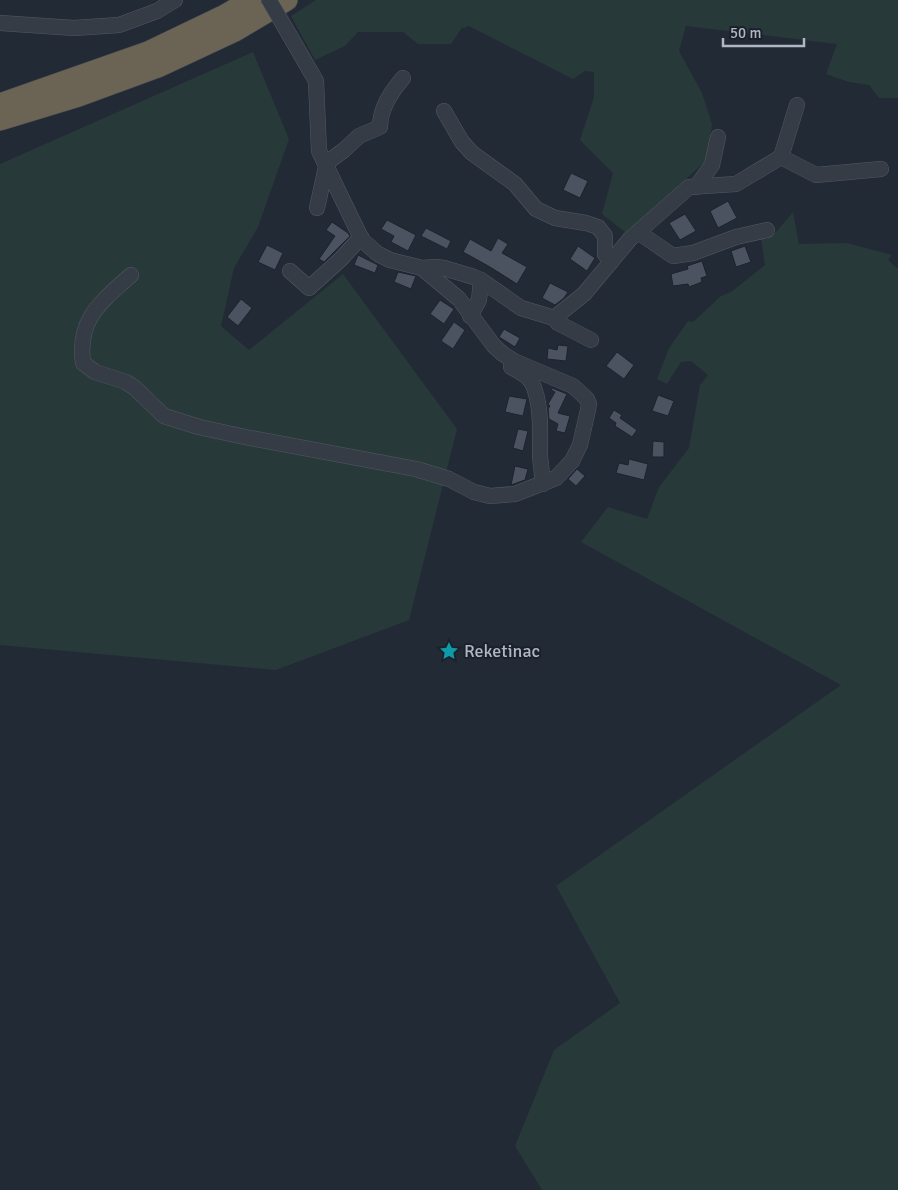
<svg xmlns="http://www.w3.org/2000/svg" width="898" height="1190" font-family="Signika,sans-serif">
	<style>
		.green { fill: #28393a }
		.building { fill: #4b5361; stroke: #1d232d }
		.lines { fill: none; stroke-linecap: round; stroke-linejoin: round }
		.minor-casing { stroke: #535964; stroke-width: 16 }
		.highway-casing { stroke: #404651; stroke-width: 22 }
		.minor { stroke: #353c46; stroke-width: 15 }
		.highway { stroke: #6b6353; stroke-width: 21 }
		.minor-bridge-casing { stroke: #535964; stroke-width: 16; stroke-linecap: butt }
		.minor-bridge { stroke: #353c46; stroke-width: 15 }
		.labels { text-anchor: middle; dominant-baseline: central; stroke-width: 4; stroke-linejoin: round; paint-order: stroke }
		.poi-label { font-size: 18px; fill: #b0b6c3; stroke: #1b212b; text-anchor: start }
	</style>
	<rect width="100%" height="100%" fill="#222a35"/>
	<!-- green -->
	<g class="green">
		<polygon points="316,0 898,0 898,98 879,98 869,85 849,82 826,74 837,44 686,26 679,51 702,93 712,124 707,160 626,233 602,214 613,173 580,140 594,97 594,72 585,71 573,79 469,26 461,29 451,44 418,44 403,32 358,32 345,46 315,60 291,16"/>
		<polygon points="253,52 289,139 258,227 234,268 221,326 249,350 343,274 457,429 409,620 276,670 0,645 0,164"/>
		<polygon points="793,212 799,244 847,243 892,255 888,260 898,269 898,1190 542,1190 515,1146 554,1050 620,1003 556,886 841,685 581,542 608,507 647,519 659,487 689,448 700,385 708,375 691,361 681,362 667,384 657,379 669,348 688,321 693,322 721,296 731,292 765,265 761,238 775,233"/>
	</g>
	<!-- building -->
	<g class="building">
		<polygon points="571,173 588,181 580,198 563,190"/>
		<polygon points="728,201 737,218 718,228 710,211"/>
		<polygon points="685,214 696,231 680,240 669,223"/>
		<polygon points="387,220 416,235 408,251 391,242 394,236 381,229"/>
		<polygon points="332,222 348,233 350,236 324,262 319,259 335,236 326,230"/>
		<polygon points="426,228 451,241 447,249 421,236"/>
		<polygon points="498,238 508,244 502,253 527,267 517,284 490,267 463,252 470,239 491,251"/>
		<polygon points="267,245 283,253 275,270 258,262"/>
		<polygon points="578,246 595,258 587,271 570,259"/>
		<polygon points="745,246 751,262 736,267 731,251"/>
		<polygon points="358,255 378,265 375,273 354,265"/>
		<polygon points="702,261 707,276 701,278 702,282 689,287 688,284 673,286 671,274 688,269 687,266"/>
		<polygon points="398,272 416,276 411,289 394,282"/>
		<polygon points="550,283 568,292 564,298 555,305 542,298"/>
		<polygon points="241,299 252,308 238,326 227,317"/>
		<polygon points="440,300 454,309 444,324 430,314"/>
		<polygon points="454,322 465,330 453,349 441,341"/>
		<polygon points="504,329 520,338 515,347 499,337"/>
		<polygon points="558,345 568,346 566,361 547,359 548,348 557,350"/>
		<polygon points="617,352 634,365 624,379 606,366"/>
		<polygon points="552,388 567,394 558,413 570,416 565,433 556,431 558,424 549,419 548,409 550,406 548,404 555,392 551,390"/>
		<polygon points="658,395 674,401 668,416 652,411"/>
		<polygon points="509,396 527,399 523,416 505,412"/>
		<polygon points="614,410 622,415 620,418 637,430 632,437 615,426 616,423 609,418"/>
		<polygon points="518,429 528,431 523,451 513,448"/>
		<polygon points="653,441 664,442 664,457 652,457"/>
		<polygon points="629,459 648,464 644,480 616,473 619,463 628,465"/>
		<polygon points="515,466 528,469 525,480 511,485"/>
		<polygon points="577,469 585,476 576,486 568,479"/>
	</g>
	<g class="lines">
		<!-- minor casing -->
		<g class="minor-casing">
			<g id="minor">
				<polyline points="0,23 74,28 119,25 157,11 175,0"/>
				<polyline points="290,36 316,81 319,151 362,240 378,254 390,260 422,268 436,267 444,268 474,277 481,280 521,308 554,318 584,294 630,239 689,187 736,184 781,157 816,175 881,169"/>
				<polyline points="444,111 462,142 472,153 515,184 536,209 555,218 586,223 598,227 605,236 605,254 611,262"/>
				<polyline points="781,157 797,105"/>
				<path d="M 325,164 L 344,150 L 359,136 L 380,127 C 380,108 391,92 403,78"/>
				<polyline points="696,187 712,165 718,137"/>
				<polyline points="317,208 326,167"/>
				<polyline points="638,232 673,256 693,253 736,237 767,230"/>
				<polyline points="290,271 309,288 341,259 361,237"/>
				<path d="M 131,275 C 101,302 77,319 83,363 L 95,372 L 126,382 L 135,388 L 164,416 L 199,427 L 245,437 L 416,469 L 449,479 L 474,492 L 490,496 L 515,494 L 556,478 L 572,461 L 580,445 L 588,410 L 589,404 L 587,399 L 573,386 L 514,361 L 503,354 L 494,346 L 459,299 L 422,268"/>
				<polyline points="470,316 479,300 481,280"/>
				<polyline points="554,318 558,323 591,340"/>
				<path d="M 511,367 C 518,371 528,375 532,383 C 542,403 540,435 540,456 C 541,465 542,475 543,484"/>
			</g>
		</g>
		<!-- highway casing -->
		<g class="highway-casing">
			<g id="highway">
				<polyline points="0,104 148,52 223,16 251,0"/>
				<polyline points="0,120 79,96 158,67 235,31 287,0"/>
			</g>
		</g>
		<!-- minor -->
		<use href="#minor" class="minor"/>
		<!-- highway -->
		<use href="#highway" class="highway"/>
		<!-- minor-bridge casing -->
		<g class="minor-bridge-casing">
			<polyline id="minor-bridge" points="269,0 290,36"/>
		</g>
		<!-- minor-bridge -->
		<use href="#minor-bridge" class="minor-bridge"/>
	</g>
	<!-- icons -->
	<defs>
		<g id="sight-bare" transform="scale(1.5)"><path d="M0-6L1.8-2.2L6-1.7L2.9 1.2L3.7 5.4L0 3.3L-3.7 5.4L-2.9 1.2L-6-1.7L-1.8-2.2Z" fill="#0f9aa8" stroke="#1b212b" stroke-width="2.5" paint-order="stroke"/></g>
	</defs>
	<g fill-rule="evenodd">
		<use href="#sight-bare" x="449" y="651"/>
	</g>
	<g class="labels">
		<!-- poi labels -->
		<g class="poi-label">
			<text x="464" y="651">Reketinac</text>
		</g>
	</g>
	<!-- scale -->
	<path d="M723 38v8h81v-8" fill="none" stroke="#b0b6c3" stroke-width="2.5"/>
	<text x="730" y="38" font-size="15" fill="#b0b6c3" stroke="#1b212b" stroke-width="4" paint-order="stroke">50 m</text>
</svg>
